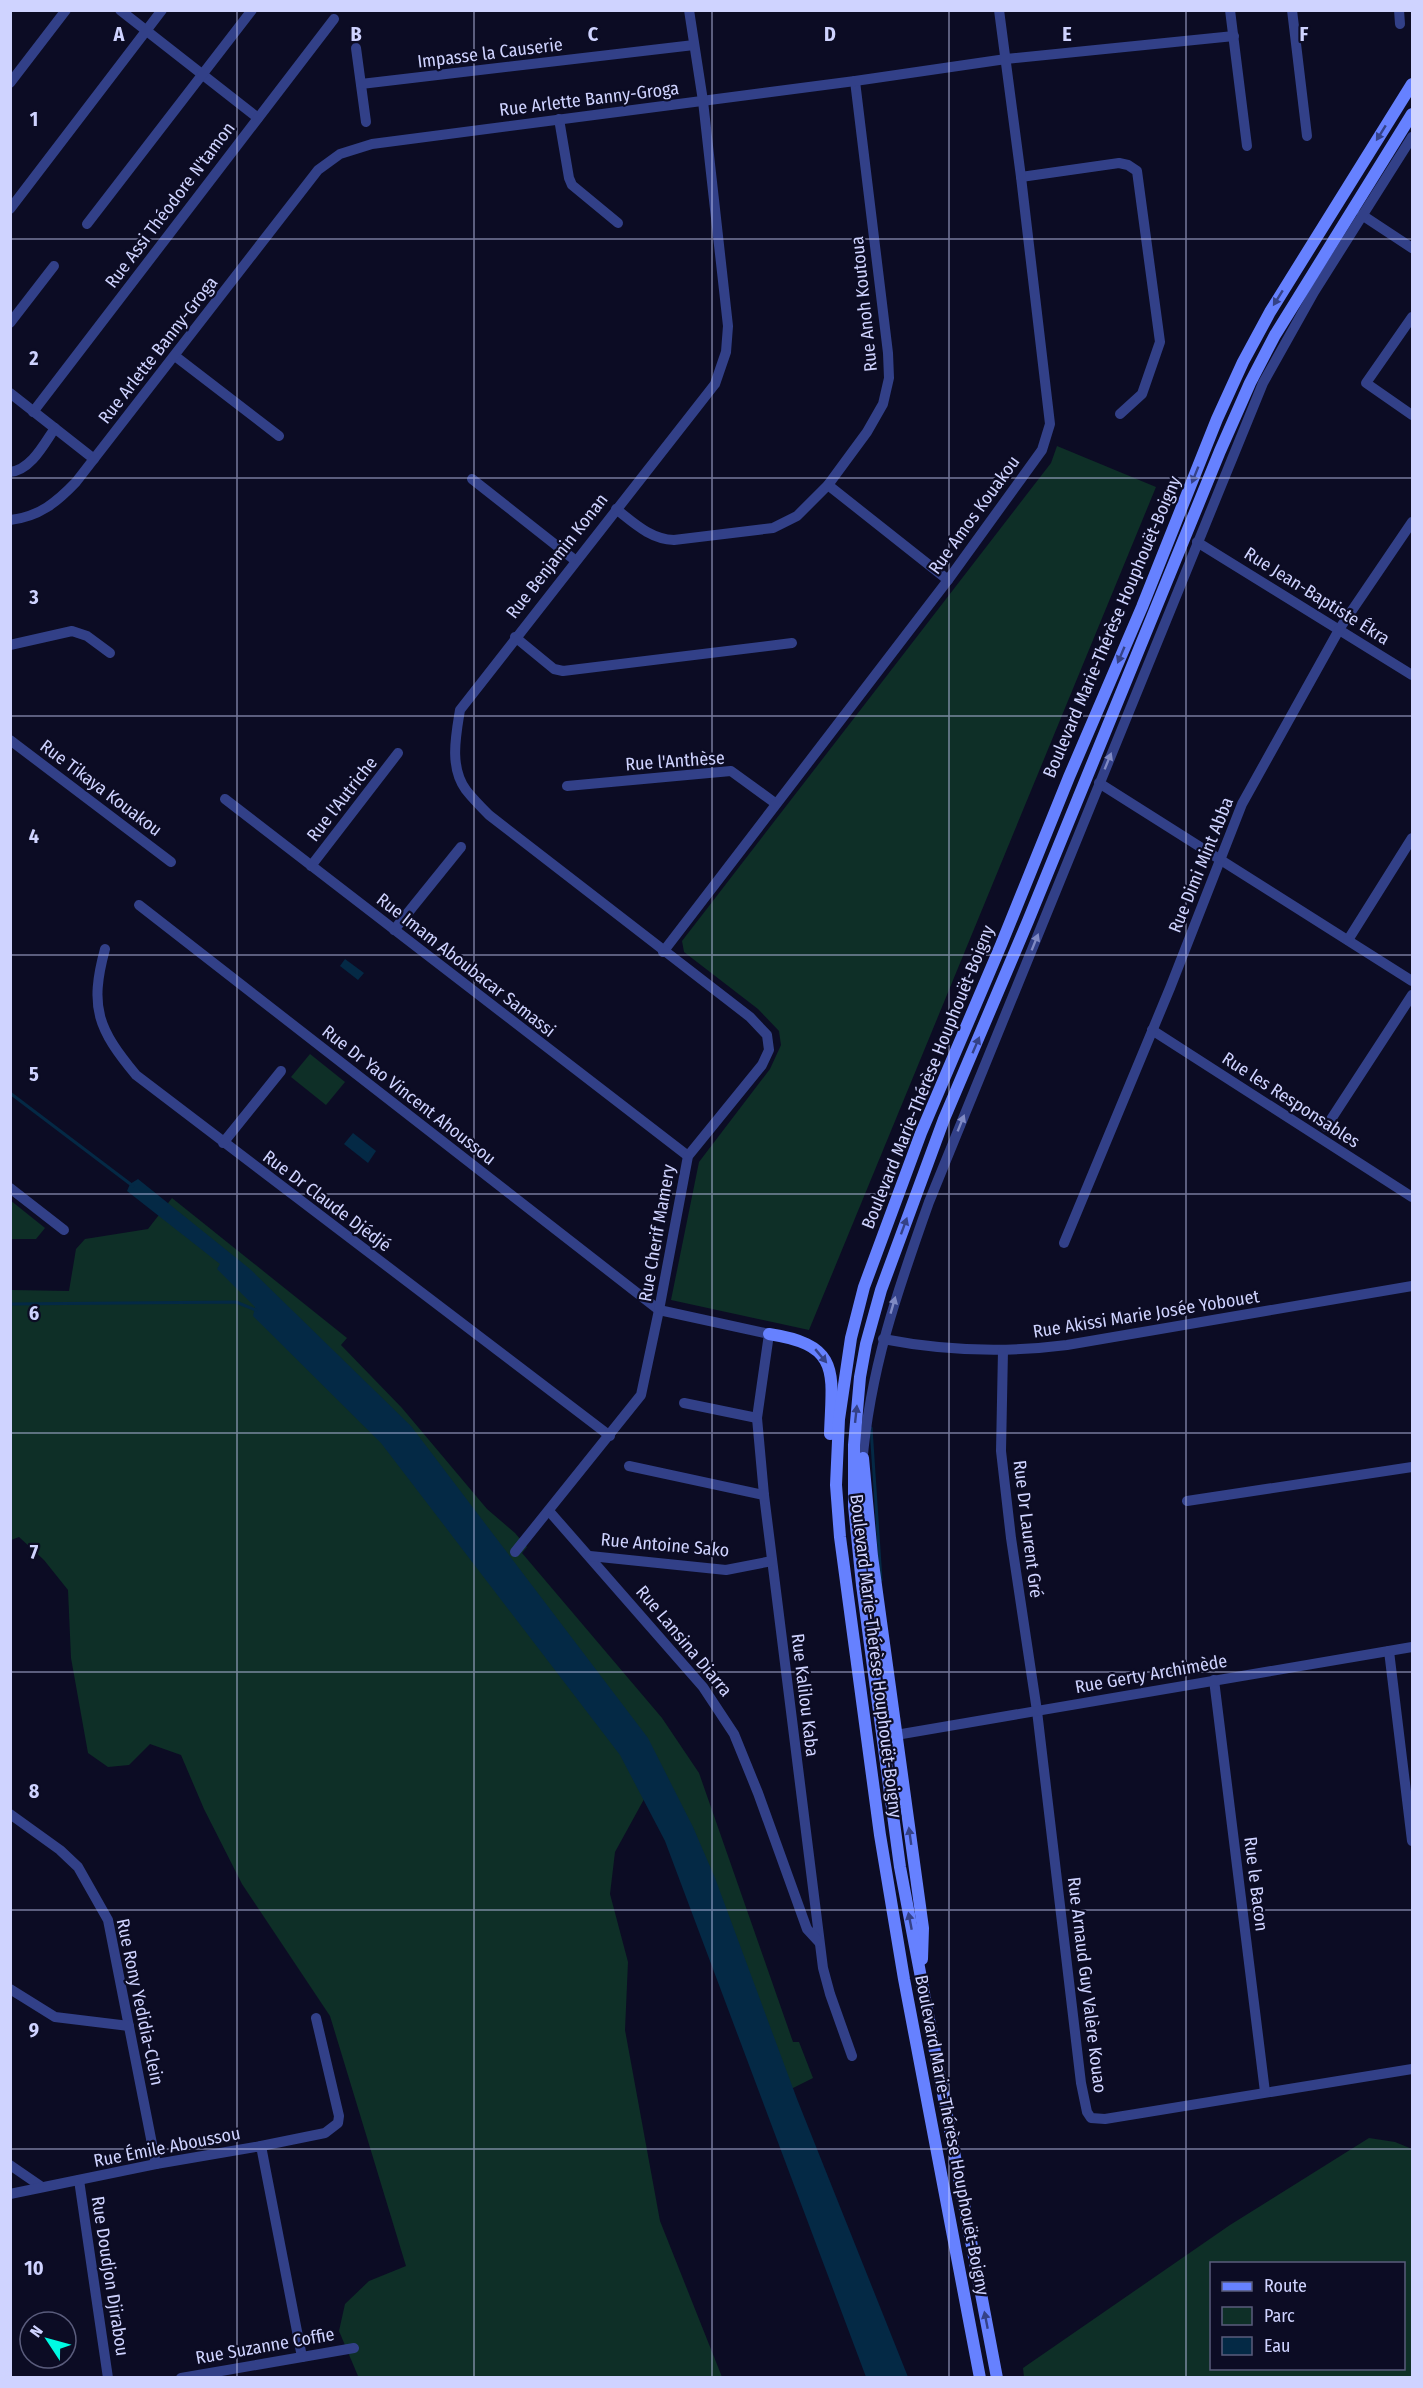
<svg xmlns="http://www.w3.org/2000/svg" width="1423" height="2388" font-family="'Fira Sans Condensed',sans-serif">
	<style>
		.green { fill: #0e2f27; fill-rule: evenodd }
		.water { fill: #042945 }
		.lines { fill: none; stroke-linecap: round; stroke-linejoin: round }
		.stream { stroke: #042945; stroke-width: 3 }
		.street { stroke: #324088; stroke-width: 10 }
		.secondary { stroke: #6681ff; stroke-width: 12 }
		.oneway { fill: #344187 }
		.oneway2 { fill: #808ac4 }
		.grid { fill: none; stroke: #cfd3ff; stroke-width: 1.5; stroke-opacity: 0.55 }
		.labels { text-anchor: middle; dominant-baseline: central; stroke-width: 4.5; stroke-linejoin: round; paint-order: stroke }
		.street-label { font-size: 18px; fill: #cfd3ff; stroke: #0c0c24 }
		.grid-label { font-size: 20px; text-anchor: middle; font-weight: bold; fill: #cfd3ff; stroke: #0c0c24; stroke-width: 4.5; stroke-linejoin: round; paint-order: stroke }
	</style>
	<rect width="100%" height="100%" fill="#0c0c24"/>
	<!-- green -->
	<g class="green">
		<polygon points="1057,446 1156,487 809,1330 671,1300 699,1162 770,1069 781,1045 779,1031 758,1009 684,952 682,941 1051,463"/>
		<polygon points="310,1054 345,1082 326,1105 291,1077"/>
		<polygon points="172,1198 347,1338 341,1345 402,1408 487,1509 515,1533 527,1547 522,1553 662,1718 699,1773 793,2042 799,2042 813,2078 777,2096 654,1781 615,1852 610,1894 628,1962 625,2030 660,2221 722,2377 358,2376 339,2331 345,2304 369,2281 406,2266 330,2016 242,1884 204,1809 181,1755 150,1744 129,1765 108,1767 88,1753 71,1658 68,1590 44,1560 19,1537 11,1540 11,1290 69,1291 76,1249 85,1239 148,1229"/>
		<polygon points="10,1200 45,1228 36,1239 11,1239"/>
		<path d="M 1369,2138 L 1395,2142 L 1412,2149 L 1412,2377 L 1024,2377 L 1023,2368 L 1230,2225 ZM 1212,2264 L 1404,2264 L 1404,2368 L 1212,2368 Z"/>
	</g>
	<!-- water -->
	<g class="water">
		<polygon points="345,959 364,973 358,980 340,966"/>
		<polygon points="353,1133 376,1151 368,1163 344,1144"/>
		<polygon points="138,1179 250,1269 411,1426 648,1738 693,1827 715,1878 797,2099 908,2377 866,2377 665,1841 620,1755 381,1443 253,1316 255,1307 217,1269 220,1264 127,1191 130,1184"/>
	</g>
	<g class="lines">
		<!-- stream -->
		<g class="stream">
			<polyline points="10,1093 133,1186"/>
			<polyline points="10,1304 236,1302 256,1310"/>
			<polyline points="871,1428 881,1580"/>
		</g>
		<!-- street -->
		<g class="street">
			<polyline points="120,10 258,118"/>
			<polyline points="1230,10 1247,146"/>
			<polyline points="1292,10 1307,136"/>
			<polyline points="1399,10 1400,24"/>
			<polyline points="356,48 366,122"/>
			<polyline points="10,83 66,10"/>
			<polyline points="361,84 694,45"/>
			<polyline points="559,119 569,178 572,185 618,223"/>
			<polyline points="1021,177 1119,163 1128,165 1137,171 1160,342 1142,394 1120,414"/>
			<polyline points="10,209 162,10"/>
			<polyline points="1362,215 1412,248"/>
			<polyline points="87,224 252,10"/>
			<polyline points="1412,317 1366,383 1412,415"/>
			<polyline points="10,323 54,266"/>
			<polyline points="175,356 279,436"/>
			<polyline points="10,393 94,459"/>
			<polyline points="33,412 334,19"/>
			<path d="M 10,472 C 31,470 44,444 55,428"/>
			<polyline points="472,479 576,561"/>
			<polyline points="828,485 948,580"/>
			<path d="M 616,509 C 634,523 650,539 674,540 L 773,528 L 797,516 L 828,485 L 867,432 L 883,404 L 889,378 L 888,353 L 855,81"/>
			<path d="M 10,520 C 39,517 57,502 76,482 L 318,170 L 340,154 L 372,144 L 855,81 L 1006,59 L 1234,36"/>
			<polyline points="1197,542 1412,675"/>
			<polyline points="515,637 554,669 563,671 792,643"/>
			<polyline points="10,645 72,631 87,636 110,653"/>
			<polyline points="10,740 171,862"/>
			<polyline points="1099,783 1412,981"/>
			<polyline points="567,786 731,771 775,803"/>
			<polyline points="225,799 688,1156"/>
			<polyline points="311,866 398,753"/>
			<polyline points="139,905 659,1310 769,1334 757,1418 764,1495 823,1968 830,1994 852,2056"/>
			<polyline points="394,930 461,847"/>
			<polyline points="1348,940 1412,838"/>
			<path d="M 105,949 C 89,1008 98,1029 136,1075 L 610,1436"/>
			<polyline points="663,952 948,580 1042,450 1050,424 1021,177 999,10"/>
			<polyline points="1152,1030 1412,1197"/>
			<polyline points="1326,1127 1412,995"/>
			<polyline points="223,1143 281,1071"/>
			<polyline points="10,1188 64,1230"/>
			<polyline points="1064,1243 1170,988 1242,804 1340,628 1412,522"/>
			<path d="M 883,1339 C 945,1351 1005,1353 1067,1345 L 1412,1286"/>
			<polyline points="1003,1350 1001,1451 1011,1538 1037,1711 1081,2083 1087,2112 1091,2118 1105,2119 1412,2069"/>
			<polyline points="684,1403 757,1418"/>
			<path d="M 862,1465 C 870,1369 897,1292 929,1202 L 1263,383 L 1314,292 L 1412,137"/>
			<polyline points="629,1466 764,1495"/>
			<polyline points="1187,1501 1412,1467"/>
			<polyline points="549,1511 703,1687 734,1734 758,1793 807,1929 819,1942"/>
			<path d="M 515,1552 L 641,1395 L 659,1310 L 688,1156 L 762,1065 L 769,1050 L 767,1035 L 750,1017 L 489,815 C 481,807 473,799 466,790 C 449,767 456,735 460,710 L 715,384 L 726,352 L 728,326 L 703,101 L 689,10"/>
			<polyline points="590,1556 726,1570 772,1561"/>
			<polyline points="1389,1651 1412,1841"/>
			<polyline points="1214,1680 1265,2092"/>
			<polyline points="896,1735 1412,1647"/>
			<polyline points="10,1814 60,1850 78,1867 108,1920 156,2164"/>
			<polyline points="10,1989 55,2017 129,2026"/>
			<polyline points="261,2146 325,2133 338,2123 339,2116 316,2018"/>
			<polyline points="10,2165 42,2187"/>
			<polyline points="79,2180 108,2378"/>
			<polyline points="10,2194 156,2164 261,2146 302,2357"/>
			<polyline points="181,2378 354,2348"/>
		</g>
		<!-- secondary -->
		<g class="secondary">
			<path d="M 769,1334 C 842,1345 832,1373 830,1434"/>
			<polyline points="863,1458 872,1556 923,1928 922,1959"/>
			<polyline points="980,2378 904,1979 880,1835 840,1537 836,1485 839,1419 851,1338 864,1287 921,1133 1001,945 1069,777 1142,607 1217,419 1243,362 1270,312 1412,84"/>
			<polyline points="997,2378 900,1867 862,1585 854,1506 854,1445 860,1377 866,1344 881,1290 944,1119 1028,921 1220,451 1250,383 1275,335 1412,114"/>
		</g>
	</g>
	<!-- one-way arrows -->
	<defs><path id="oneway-solid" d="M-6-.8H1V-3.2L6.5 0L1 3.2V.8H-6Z" transform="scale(1.5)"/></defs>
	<g class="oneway">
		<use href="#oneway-solid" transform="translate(1381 133) rotate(122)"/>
		<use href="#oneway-solid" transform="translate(1278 298) rotate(122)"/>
		<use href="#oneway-solid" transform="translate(1195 475) rotate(112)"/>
		<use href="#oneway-solid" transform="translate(1121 655) rotate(113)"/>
		<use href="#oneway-solid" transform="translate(976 1045) rotate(-67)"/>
		<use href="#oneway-solid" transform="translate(904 1226) rotate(-70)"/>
		<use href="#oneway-solid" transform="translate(821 1356) rotate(50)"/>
		<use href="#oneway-solid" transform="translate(856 1414) rotate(-84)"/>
		<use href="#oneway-solid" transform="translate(910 1836) rotate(-98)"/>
		<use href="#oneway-solid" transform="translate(910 1921) rotate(-101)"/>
		<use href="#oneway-solid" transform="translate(986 2320) rotate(-101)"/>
	</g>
	<g class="oneway2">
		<use href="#oneway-solid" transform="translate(1108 761) rotate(-68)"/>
		<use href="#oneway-solid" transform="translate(1035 942) rotate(-68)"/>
		<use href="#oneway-solid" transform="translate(961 1123) rotate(-68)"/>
		<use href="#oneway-solid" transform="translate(893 1305) rotate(-74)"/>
	</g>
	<!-- grid -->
	<path class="grid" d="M 237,10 L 237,2378M 474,10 L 474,2378M 712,10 L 712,2378M 949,10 L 949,2378M 1186,10 L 1186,2378M 10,239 L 1412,239M 10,478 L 1412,478M 10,716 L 1412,716M 10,955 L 1412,955M 10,1194 L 1412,1194M 10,1433 L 1412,1433M 10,1672 L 1412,1672M 10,1910 L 1412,1910M 10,2149 L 1412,2149"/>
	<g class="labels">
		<!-- street labels -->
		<g class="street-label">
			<text transform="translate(490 53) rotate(-7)">Impasse la Causerie</text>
			<text transform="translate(589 99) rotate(-7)">Rue Arlette Banny-Groga</text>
			<text transform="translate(170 205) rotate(-53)">Rue Assi Théodore N'tamon</text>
			<text transform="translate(864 304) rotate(-96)">Rue Anoh Koutoua</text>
			<text transform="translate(158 350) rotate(-52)">Rue Arlette Banny-Groga</text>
			<text transform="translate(974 515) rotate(-54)">Rue Amos Kouakou</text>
			<text transform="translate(557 556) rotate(-52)">Rue Benjamin Konan</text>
			<text transform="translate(1317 596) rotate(32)">Rue Jean-Baptiste Ékra</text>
			<text transform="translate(1112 627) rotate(-67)">Boulevard Marie-Thérèse Houphouët-Boigny</text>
			<text transform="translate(675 761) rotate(-4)">Rue l'Anthèse</text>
			<text transform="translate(101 788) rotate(37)">Rue Tikaya Kouakou</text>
			<text transform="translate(342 799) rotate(-52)">Rue l'Autriche</text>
			<text transform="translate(1201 865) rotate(-68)">Rue Dimi Mint Abba</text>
			<text transform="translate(466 965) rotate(38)">Rue Imam Aboubacar Samassi</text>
			<text transform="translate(928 1077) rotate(-68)">Boulevard Marie-Thérèse Houphouët-Boigny</text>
			<text transform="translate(409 1095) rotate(38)">Rue Dr Yao Vincent Ahoussou</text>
			<text transform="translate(1291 1100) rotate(33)">Rue les Responsables</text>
			<text transform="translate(327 1201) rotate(37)">Rue Dr Claude Djédjé</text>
			<text transform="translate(657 1233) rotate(-80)">Rue Cherif Mamery</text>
			<text transform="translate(1146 1314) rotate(-9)">Rue Akissi Marie Josée Yobouet</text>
			<text transform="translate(1028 1529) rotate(83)">Rue Dr Laurent Gré</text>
			<text transform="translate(665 1545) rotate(5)">Rue Antoine Sako</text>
			<text transform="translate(684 1641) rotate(50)">Rue Lansina Diarra</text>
			<text transform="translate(876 1656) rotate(83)">Boulevard Marie-Thérèse Houphouët-Boigny</text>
			<text transform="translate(1151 1674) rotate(-10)">Rue Gerty Archimède</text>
			<text transform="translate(805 1695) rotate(83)">Rue Kalilou Kaba</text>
			<text transform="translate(1256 1884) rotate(83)">Rue le Bacon</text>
			<text transform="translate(1087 1985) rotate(83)">Rue Arnaud Guy Valère Kouao</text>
			<text transform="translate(140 2002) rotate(78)">Rue Rony Yedidia-Clein</text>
			<text transform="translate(952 2135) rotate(79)">Boulevard Marie-Thérèse Houphouët-Boigny</text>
			<text transform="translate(167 2147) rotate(-11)">Rue Émile Aboussou</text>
			<text transform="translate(110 2276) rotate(81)">Rue Doudjon Djirabou</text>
			<text transform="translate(265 2346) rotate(-10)">Rue Suzanne Coffie</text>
		</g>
	</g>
	<g class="grid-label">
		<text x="119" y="41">A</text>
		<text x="356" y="41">B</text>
		<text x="593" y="41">C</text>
		<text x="830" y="41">D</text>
		<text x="1067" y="41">E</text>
		<text x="1304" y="41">F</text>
		<text x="34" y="126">1</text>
		<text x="34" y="365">2</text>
		<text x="34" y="604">3</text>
		<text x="34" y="843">4</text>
		<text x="34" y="1081">5</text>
		<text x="34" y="1320">6</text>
		<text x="34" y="1559">7</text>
		<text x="34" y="1798">8</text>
		<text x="34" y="2037">9</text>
		<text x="34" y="2275">10</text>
	</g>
	<!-- border -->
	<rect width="1423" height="2388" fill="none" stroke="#cfd3ff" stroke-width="24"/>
	<!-- legend -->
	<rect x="1210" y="2262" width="195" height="108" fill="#0c0c24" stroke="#5a5c7c" stroke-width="1.5"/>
	<rect x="1222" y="2282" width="30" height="9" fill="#6681ff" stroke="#5a5c7c" stroke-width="1.5"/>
	<text x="1264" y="2292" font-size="18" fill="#cfd3ff">Route</text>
	<rect x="1222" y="2307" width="30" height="18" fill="#0e2f27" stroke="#5a5c7c" stroke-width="1.5"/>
	<text x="1264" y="2322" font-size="18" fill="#cfd3ff">Parc</text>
	<rect x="1222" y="2337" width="30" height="18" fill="#042945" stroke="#5a5c7c" stroke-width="1.5"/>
	<text x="1264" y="2352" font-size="18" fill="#cfd3ff">Eau</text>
	<!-- north arrow -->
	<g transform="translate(48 2340) rotate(306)"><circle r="28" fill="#0c0c24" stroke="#5a5c7c" stroke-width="1.5"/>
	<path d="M0-4.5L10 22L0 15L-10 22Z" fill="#00fae2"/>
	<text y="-9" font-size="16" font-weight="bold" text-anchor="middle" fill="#cfd3ff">N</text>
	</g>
</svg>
